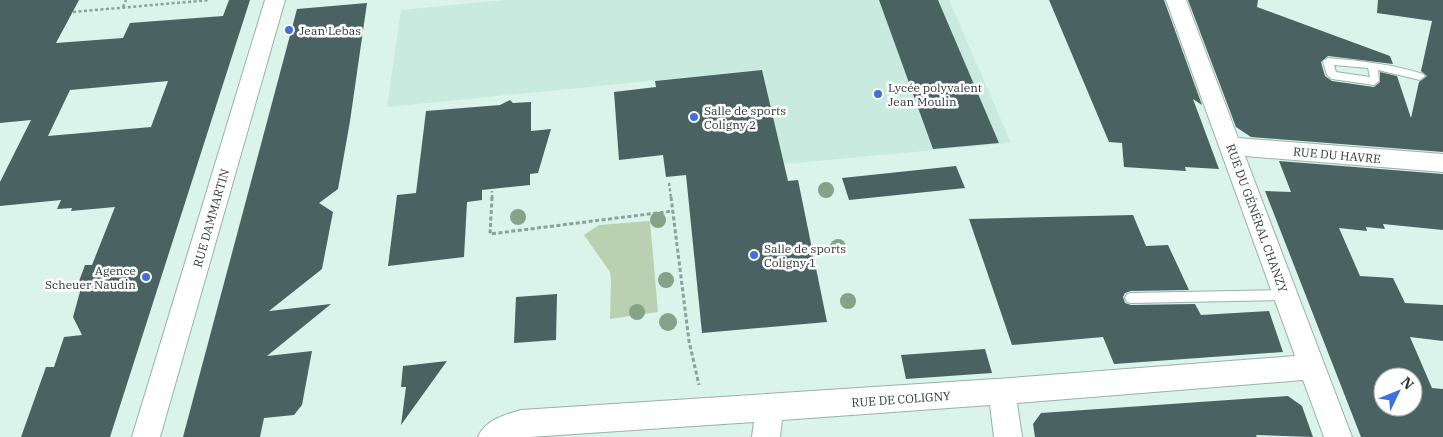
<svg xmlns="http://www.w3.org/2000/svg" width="1443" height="437" font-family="'IBM Plex Serif',serif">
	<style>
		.built { fill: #c8eadf }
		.green { fill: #b9d0b1 }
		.building { fill: #4a6261; fill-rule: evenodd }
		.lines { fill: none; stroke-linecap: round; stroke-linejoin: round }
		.lane-casing { stroke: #98b1a9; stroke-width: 2 }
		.street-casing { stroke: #98b1a9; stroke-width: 2 }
		.path-far1 { stroke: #8da09b; stroke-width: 2.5; stroke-dasharray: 3 2.5; stroke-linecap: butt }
		.path { stroke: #8da09b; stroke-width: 3; stroke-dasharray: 4 2.5; stroke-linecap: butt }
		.lane { fill: #fff; fill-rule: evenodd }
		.street { fill: #fff; fill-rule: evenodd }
		.tree { fill: #85a386 }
		.poi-dot { fill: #406fe0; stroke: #fff; stroke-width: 2 }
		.labels { text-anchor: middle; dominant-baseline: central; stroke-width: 5; stroke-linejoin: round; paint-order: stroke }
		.poi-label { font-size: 12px; fill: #2e3835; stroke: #fff; text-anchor: start }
		.street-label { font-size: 12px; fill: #2e3835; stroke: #fff }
	</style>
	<rect width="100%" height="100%" fill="#daf4ec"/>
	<!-- built -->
	<polygon class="built" points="504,0 949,0 1011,143 784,164 762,70 387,107 401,10"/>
	<!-- green -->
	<polygon class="green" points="650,221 658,312 610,319 611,280 610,272 584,235 599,225"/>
	<!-- building -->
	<g class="building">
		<path d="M 0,0 L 79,0 L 56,43 L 123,38 L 130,23 L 223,16 L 229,0 L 250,0 L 110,437 L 21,437 L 46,367 L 54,367 L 64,337 L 82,335 L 73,317 L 81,288 L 78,284 L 85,265 L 92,265 L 115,207 L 71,211 L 72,208 L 57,209 L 61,200 L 0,206 L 0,182 L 31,120 L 0,123 ZM 168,81 L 151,127 L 48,136 L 70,90 Z"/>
		<polygon points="879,0 938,0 999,143 933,149"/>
		<polygon points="1049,0 1164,0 1202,105 1193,99 1219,169 1185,167 1186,171 1124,167 1122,143 1109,142"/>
		<polygon points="1188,0 1258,0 1257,7 1390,56 1393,64 1328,56 1321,62 1325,76 1332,81 1374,87 1380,82 1380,72 1397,76 1411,118 1419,82 1427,76 1421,71 1432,21 1377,13 1378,0 1443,0 1443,152 1251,137 1236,127"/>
		<polygon points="367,3 350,121 338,189 319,203 333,212 322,269 269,311 331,304 267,356 312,351 302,405 294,415 264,418 260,437 183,437 297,9"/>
		<polygon points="762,70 788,181 798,180 827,322 702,333 686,175 666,177 663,155 619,160 614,92 656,87 655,81"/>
		<polygon points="510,100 513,103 531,102 531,131 551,129 538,173 530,174 530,185 482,190 482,200 467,202 464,257 388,266 397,195 416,193 426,111 500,105"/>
		<path d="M 1279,161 L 1443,174 L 1443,230 L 1383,224 L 1385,229 L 1366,227 L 1367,231 L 1339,228 L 1360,276 L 1393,278 L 1405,303 L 1443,305 L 1443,341 L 1410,337 L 1432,388 L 1443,389 L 1443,437 L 1361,437 L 1265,191 L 1291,192 ZM 1383,377 L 1413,377 L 1413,407 L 1383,407 Z"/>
		<polygon points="956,166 965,188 849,200 842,178"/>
		<polygon points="1133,215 1146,246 1168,245 1189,290 1131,291 1125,293 1123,297 1125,303 1131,305 1195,304 1201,315 1269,311 1283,352 1114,364 1103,337 1012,345 969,219"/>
		<polygon points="557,294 556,340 514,343 516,297"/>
		<polygon points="985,349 992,373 906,379 901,355"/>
		<polygon points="447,361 401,425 406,387 401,387 403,366"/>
		<polygon points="1288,396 1302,406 1313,437 1256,435 1257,437 1035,437 1033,424 1041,413"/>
	</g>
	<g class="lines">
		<!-- lane casing -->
		<g class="lane-casing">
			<g id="lane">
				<path d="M 1328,58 C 1361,61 1392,64 1423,74 L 1425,76 L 1420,80 L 1378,70 L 1379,81 L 1374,85 L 1332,79 L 1327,75 L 1323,61 ZM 1334,65 L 1368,68 L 1370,77 L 1336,72 Z"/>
				<polygon points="1285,290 1289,291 1291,295 1289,299 1285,300 1131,303 1127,302 1125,298 1127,294 1131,293"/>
			</g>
		</g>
		<!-- street casing -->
		<g class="street-casing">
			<g id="street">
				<polygon points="265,0 285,0 160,437 132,437"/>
				<path d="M 1166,0 L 1186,0 L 1238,138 L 1443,154 L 1443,172 L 1245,156 L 1352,437 L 1324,437 L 1303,380 L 1017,403 L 1022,437 L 994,437 L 990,405 L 782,420 L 780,437 L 752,437 L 754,422 L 529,437 L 478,437 C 485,420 504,415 521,410 L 1011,378 L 1295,356 Z"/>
			</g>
		</g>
		<!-- path-far1 -->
		<g class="path-far1">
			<polyline points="123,7 126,0"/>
			<polyline points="73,12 210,0"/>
			<polyline points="669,183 671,198"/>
			<polyline points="492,198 492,191"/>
		</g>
		<!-- path -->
		<g class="path">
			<polyline points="492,197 490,234 673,211"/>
			<polyline points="671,197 689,341 699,385"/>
		</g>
		<!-- lane -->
		<use href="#lane" class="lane"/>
		<!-- street -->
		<use href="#street" class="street"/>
	</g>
	<!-- trees -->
	<g class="tree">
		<circle cx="826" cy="190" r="8"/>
		<circle cx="518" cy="217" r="8"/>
		<circle cx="658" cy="220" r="8"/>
		<circle cx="838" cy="247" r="8"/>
		<circle cx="666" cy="280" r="8"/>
		<circle cx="848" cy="301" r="8"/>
		<circle cx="637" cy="312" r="8"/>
		<circle cx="668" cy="322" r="9"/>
	</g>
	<!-- markers -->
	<g class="poi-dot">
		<circle cx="289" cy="30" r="5"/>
		<circle cx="878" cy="94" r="5"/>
		<circle cx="694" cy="117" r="5"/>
		<circle cx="754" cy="255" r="5"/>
		<circle cx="146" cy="277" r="5"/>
	</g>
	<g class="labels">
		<!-- poi labels -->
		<g class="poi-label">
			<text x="299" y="30">Jean Lebas</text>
			<text x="888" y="87">Lycée polyvalent<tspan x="888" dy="14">Jean Moulin</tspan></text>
			<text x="704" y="110">Salle de sports<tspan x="704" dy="14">Coligny 2</tspan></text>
			<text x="764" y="248">Salle de sports<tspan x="764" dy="14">Coligny 1</tspan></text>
			<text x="136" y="270" text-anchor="end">Agence<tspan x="136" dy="14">Scheuer Naudin</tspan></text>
		</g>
		<!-- street labels -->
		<g class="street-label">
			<text transform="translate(1337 155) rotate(5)">RUE DU HAVRE</text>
			<text transform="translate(211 218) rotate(-74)">RUE DAMMARTIN</text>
			<text transform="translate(1257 218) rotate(70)">RUE DU GÉNÉRAL CHANZY</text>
			<text transform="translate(901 399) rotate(-4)">RUE DE COLIGNY</text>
		</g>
	</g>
	<!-- north arrow -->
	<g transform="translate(1398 392) rotate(47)"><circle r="24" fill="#ffffff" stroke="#abafae"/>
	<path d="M0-4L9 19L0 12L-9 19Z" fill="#406fe0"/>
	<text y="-8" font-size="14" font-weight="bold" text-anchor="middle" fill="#2e3835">N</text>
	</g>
</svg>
